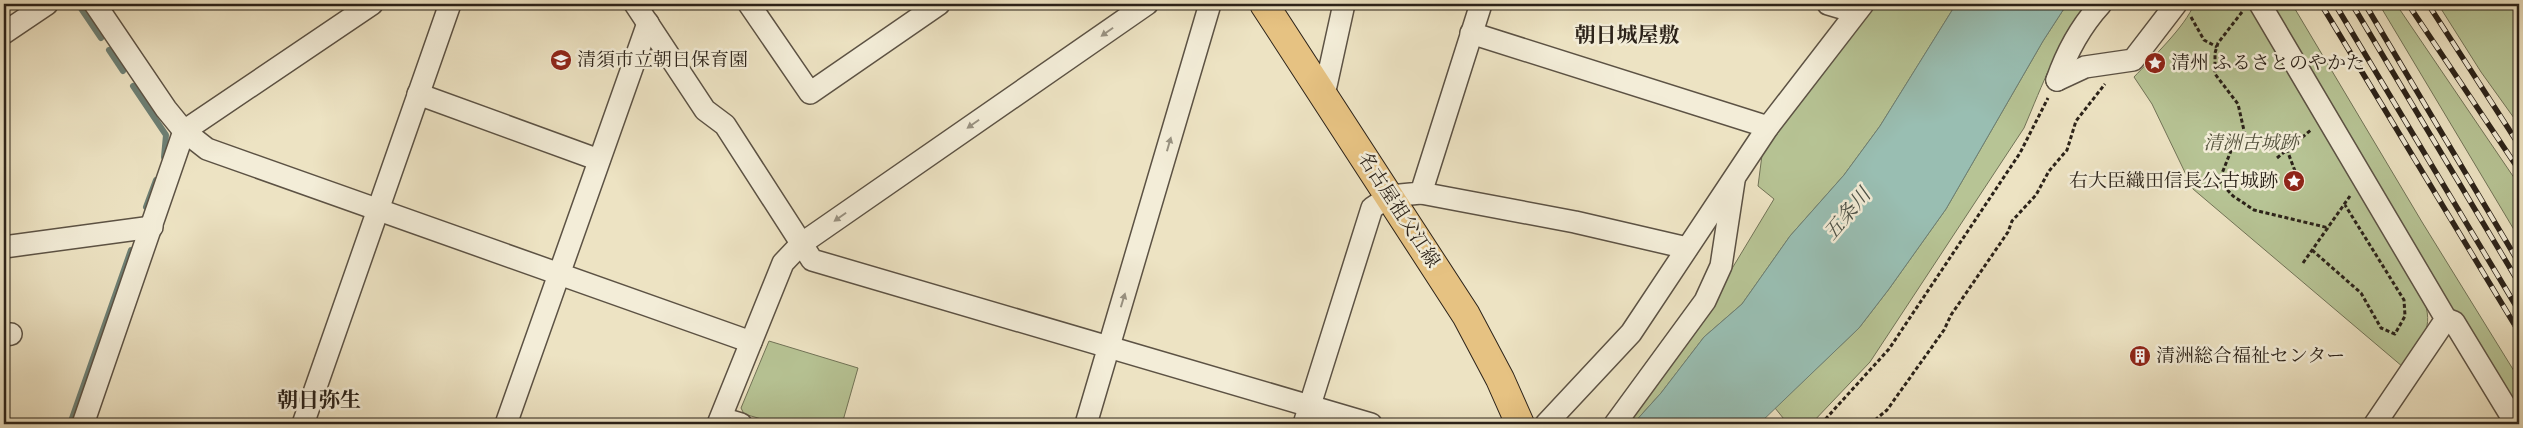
<svg xmlns="http://www.w3.org/2000/svg" width="2523" height="428" font-family="'IM FELL Double Pica','Noto Serif JP',serif">
	<style>
		.green { fill: #b7c495; stroke: #717357 }
		.water { fill: #99beb2; stroke: #6d8075 }
		.lines { fill: none; stroke-linecap: round; stroke-linejoin: round }
		.stream { stroke: #6d8075; stroke-width: 6 }
		.minor-casing { stroke: #5c5244; stroke-width: 24 }
		.major-casing { stroke: #2b2219; stroke-width: 30 }
		.path { stroke: #2b2219; stroke-width: 3; stroke-dasharray: 4 2.5; stroke-linecap: butt }
		.minor { stroke: #f3edd8; stroke-width: 21 }
		.major { stroke: #e6c282; stroke-width: 28 }
		.rail-casing { stroke: #2b2219; stroke-width: 5.5 }
		.rail { stroke: #f3edd8; stroke-width: 4; stroke-dasharray: 11; stroke-linecap: butt }
		.oneway { fill: #999282 }
		.labels { text-anchor: middle; dominant-baseline: central; stroke-width: 5; stroke-linejoin: round; paint-order: stroke }
		.poi-label { font-size: 19px; fill: #2b2219; stroke: #f3edd8; text-anchor: start }
		.park-label { font-size: 19px; font-style: italic; fill: #55533e; stroke: #f3edd8 }
		.street-label { font-size: 19px; fill: #2b2219; stroke: #f3edd8 }
		.water-label { font-size: 20px; font-style: italic; fill: #4c5147; stroke: #f3edd8 }
		.quarter-label { font-size: 21px; font-weight: bold; fill: #2b2219; stroke: #f3edd8 }
	</style>
	<rect width="100%" height="100%" fill="#ede3c3"/>
	<filter id="stains"><feTurbulence type="fractalNoise" baseFrequency=".004" numOctaves="4"/><feColorMatrix values="0 0 0 0 .2 0 0 0 0 .09 0 0 0 0 .02 0 0 0 .5 -.17"/></filter>
	<radialGradient id="worn" r=".72"><stop offset=".6" stop-color="#630" stop-opacity="0"/><stop offset="1" stop-color="#630" stop-opacity=".3"/></radialGradient>
	<!-- green -->
	<g class="green">
		<polygon points="1874,4 1956,4 1880,126 1844,175 1790,236 1742,304 1704,337 1661,393 1633,424 1625,424 1707,310 1774,199 1758,186 1762,155 1774,133"/>
		<path d="M 2067,4 L 2092,4 C 2059,37 2042,86 2024,128 L 1870,362 L 1811,424 L 1788,424 L 1775,408 L 1859,328 L 1889,289 L 1946,209 L 2043,41 Z"/>
		<path d="M 2194,4 L 2250,4 L 2418,279 C 2434,329 2431,324 2403,367 L 2193,189 L 2152,104 L 2134,77 C 2151,59 2186,26 2194,4 Z"/>
		<polygon points="2266,4 2292,4 2422,222 2519,379 2519,420"/>
		<polygon points="2379,4 2396,4 2519,185 2519,238"/>
		<polygon points="2438,4 2519,4 2519,125 2481,72"/>
		<polygon points="769,341 858,368 842,424 779,424 744,414 741,408"/>
	</g>
	<!-- water -->
	<polygon class="water" points="1956,4 2067,4 2043,41 1946,209 1889,289 1859,328 1759,424 1633,424 1661,393 1704,337 1742,304 1790,236 1844,175 1880,126"/>
	<g class="lines">
		<!-- stream -->
		<g class="stream">
			<polyline points="78,4 101,38"/>
			<polyline points="109,50 123,71"/>
			<polyline points="133,86 166,135 164,157"/>
			<polyline points="146,207 156,180"/>
			<polyline points="70,424 131,250"/>
		</g>
		<!-- minor casing -->
		<g class="minor-casing">
			<g id="minor">
				<polyline points="95,4 166,109 184,131 207,149 751,342"/>
				<polyline points="635,4 705,110 725,125 812,260 1371,424"/>
				<polyline points="749,4 810,93 939,4"/>
				<polyline points="1828,4 1855,12"/>
				<polyline points="2260,4 2446,319 2375,424"/>
				<polyline points="4,33 47,4"/>
				<polyline points="1471,33 1768,127"/>
				<polyline points="2057,80 2085,67 2133,60 2176,4"/>
				<path d="M 2057,80 C 2067,51 2081,26 2101,4"/>
				<polyline points="418,94 599,160"/>
				<polyline points="1324,95 1344,4"/>
				<polyline points="1421,193 1575,222 1687,248"/>
				<polyline points="4,247 152,227"/>
				<polyline points="2446,319 2454,322 2516,424"/>
				<polyline points="4,335 11,334"/>
				<polyline points="721,418 741,424"/>
				<polyline points="83,424 184,131 372,4"/>
				<polyline points="303,424 450,4"/>
				<polyline points="506,424 648,23"/>
				<polyline points="718,424 783,263 801,244 1147,4"/>
				<polyline points="1086,424 1210,4"/>
				<polyline points="1304,424 1372,208 1390,196 1421,193 1481,4"/>
				<polyline points="1546,424 1631,333 1768,127 1863,4"/>
				<polyline points="1615,424 1705,301 1721,266 1734,181"/>
			</g>
		</g>
		<!-- major casing -->
		<g class="major-casing">
			<polyline id="major" points="1264,4 1466,315 1500,379 1520,424"/>
		</g>
		<!-- path -->
		<g class="path">
			<polyline points="2242,12 2218,43 2215,53 2215,74 2238,104 2245,135 2236,138 2219,181 2233,196 2254,210 2329,228"/>
			<polyline points="2191,17 2204,40 2217,47"/>
			<polyline points="2245,135 2255,145 2287,150 2295,171"/>
			<polyline points="2277,158 2311,130"/>
			<polyline points="2312,250 2361,293 2381,328 2395,334 2405,316 2404,300 2345,205"/>
			<polyline points="2303,263 2350,196"/>
			<polyline points="1821,424 1889,349 2020,153 2048,98"/>
			<polyline points="1870,424 1887,410 1944,330 1951,315 2008,232 2012,221 2036,195 2049,171 2067,150 2076,121 2105,84"/>
		</g>
		<!-- minor -->
		<use href="#minor" class="minor"/>
		<!-- major -->
		<use href="#major" class="major"/>
		<!-- rail casing -->
		<g class="rail-casing">
			<g id="rail">
				<polyline points="2321,4 2519,332"/>
				<polyline points="2335,4 2519,311"/>
				<polyline points="2352,4 2519,283"/>
				<polyline points="2365,4 2519,263"/>
				<polyline points="2408,4 2519,170"/>
				<polyline points="2428,4 2519,145"/>
			</g>
		</g>
		<!-- rail -->
		<use href="#rail" class="rail"/>
	</g>
	<!-- one-way arrows -->
	<defs><path id="oneway-solid" d="M-6-.8H1V-3.2L6.5 0L1 3.2V.8H-6Z" transform="scale(1.25)"/></defs>
	<g class="oneway">
		<use href="#oneway-solid" transform="translate(1107 32) rotate(145)"/>
		<use href="#oneway-solid" transform="translate(973 124) rotate(145)"/>
		<use href="#oneway-solid" transform="translate(1169 144) rotate(-74)"/>
		<use href="#oneway-solid" transform="translate(840 217) rotate(145)"/>
		<use href="#oneway-solid" transform="translate(1123 300) rotate(-73)"/>
	</g>
	<!-- icons -->
	<defs>
		<g id="school-disc" transform="scale(1.125)"><circle r="9.5" fill="#8f2418" stroke="#f3edd8"/><path d="M0-5L7-2L0 1L-7-2ZM-4 1L0 2.5L4 1V4Q0 6-4 4Z" fill="#fff"/></g>
		<g id="sight-disc" transform="scale(1.125)"><circle r="9.5" fill="#8f2418" stroke="#f3edd8"/><path d="M0-6L1.8-2.2L6-1.7L2.9 1.2L3.7 5.4L0 3.3L-3.7 5.4L-2.9 1.2L-6-1.7L-1.8-2.2Z" fill="#fff"/></g>
		<g id="building-disc" transform="scale(1.125)"><circle r="9.5" fill="#8f2418" stroke="#f3edd8"/><path d="M-4-6H4V6H1V3H-1V6H-4ZM-2.5-4.3h1.7v1.8h-1.7ZM.8-4.3h1.7v1.8H.8ZM-2.5-1h1.7V.8h-1.7ZM.8-1h1.7V.8H.8Z" fill="#fff"/></g>
	</defs>
	<g fill-rule="evenodd">
		<use href="#school-disc" x="561" y="60"/>
		<use href="#sight-disc" x="2155" y="63"/>
		<use href="#sight-disc" x="2294" y="181"/>
		<use href="#building-disc" x="2140" y="356"/>
	</g>
	<g class="labels">
		<!-- poi labels -->
		<g class="poi-label">
			<text x="577" y="60">清須市立朝日保育園</text>
			<text x="2171" y="63">清州 ふるさとのやかた</text>
			<text x="2278" y="181" text-anchor="end">右大臣織田信長公古城跡</text>
			<text x="2156" y="356">清洲総合福祉センター</text>
		</g>
		<!-- park labels -->
		<g class="park-label">
			<text x="2251" y="143">清洲古城跡</text>
		</g>
		<!-- street labels -->
		<g class="street-label">
			<text transform="translate(1399 210) rotate(57)">名古屋祖父江線</text>
		</g>
		<!-- water labels -->
		<g class="water-label">
			<text transform="translate(1847 214) rotate(-50)">五条川</text>
		</g>
		<!-- quarter labels -->
		<g class="quarter-label">
			<text x="1627" y="35">朝日城屋敷</text>
			<text x="319" y="400">朝日弥生</text>
		</g>
	</g>
	<!-- margin -->
	<rect width="2523" height="428" fill="none" stroke="#ede3c3" stroke-width="20"/>
	<rect x="5" y="5" width="2513" height="418" fill="none" stroke="#2b2219" stroke-width="2.5"/>
	<rect x="10" y="10" width="2503" height="408" fill="none" stroke="#2b2219"/>
	<rect width="100%" height="100%" filter="url(#stains)"/>
	<rect width="100%" height="100%" fill="url(#worn)"/>
</svg>
